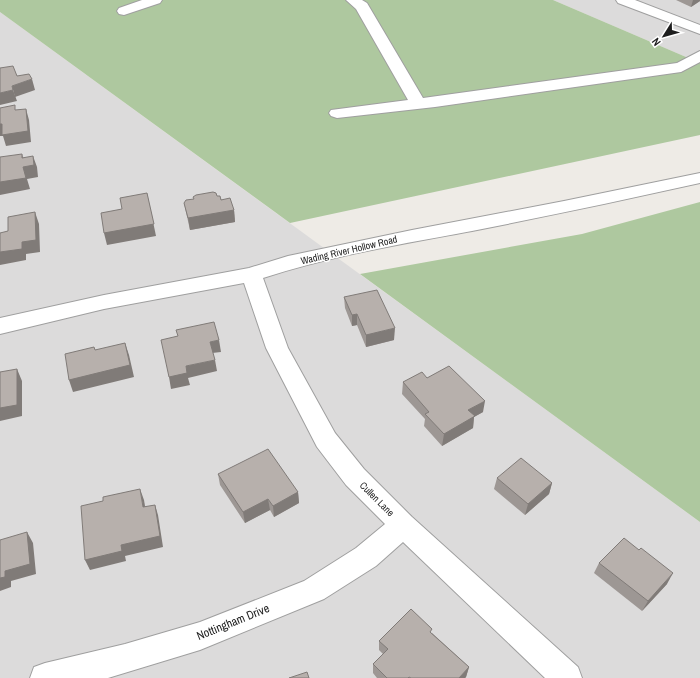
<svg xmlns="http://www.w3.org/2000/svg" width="700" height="678" font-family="'Archivo Narrow',sans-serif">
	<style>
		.residential { fill: #dcdbdb }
		.forest { fill: #aec89f }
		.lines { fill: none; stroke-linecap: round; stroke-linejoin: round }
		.minor-casing { stroke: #9f9f9f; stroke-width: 2 }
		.minor { fill: #fff; fill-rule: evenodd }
		.wall { fill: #9d9794 }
		.shaded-wall { fill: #807b78 }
		.building { fill: #b7b0ac; stroke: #807b78 }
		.labels { text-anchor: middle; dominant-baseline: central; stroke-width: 3; stroke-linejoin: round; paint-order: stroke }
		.street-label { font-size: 10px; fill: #1e1e1e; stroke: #fff }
		.near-street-label { font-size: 12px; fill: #1e1e1e; stroke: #fff }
	</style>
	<rect width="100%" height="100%" fill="#eeebe6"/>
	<!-- residential -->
	<g class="residential">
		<polygon points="553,0 700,0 700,63"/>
		<polygon points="0,12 700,522 700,678 0,678"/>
	</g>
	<!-- forest -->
	<g class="forest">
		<polygon points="0,0 553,0 700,63 700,135 290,223 0,12"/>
		<polygon points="700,202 700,522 360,274 582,234"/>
	</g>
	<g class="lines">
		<!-- minor casing -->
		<g class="minor-casing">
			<g id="minor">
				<polygon points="142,0 162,0 160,3 124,15 119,14 117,11 119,8"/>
				<polygon points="346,0 362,0 367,3 423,98 677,63 700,51 700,62 681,72 435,107 337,118 331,116 329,113 331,110 408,100 356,9"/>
				<polygon points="616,0 635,0 700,25 700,34 618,3"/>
				<path d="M 700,173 L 700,183 C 624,200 548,216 472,231 C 402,244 330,256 263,278 L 288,348 L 335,433 L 364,469 L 412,517 L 578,667 L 582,678 L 545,678 L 403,542 L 376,566 L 324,599 L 200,650 L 108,678 L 30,678 L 34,667 L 45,663 L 125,644 L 200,622 L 304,581 L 356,548 L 385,524 L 346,485 L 317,447 L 266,348 L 244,283 L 104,309 L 0,334 L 0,318 L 104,295 L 249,268 L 288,256 L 412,230 L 564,201 Z"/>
			</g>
		</g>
		<!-- minor -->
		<use href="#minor" class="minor"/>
	</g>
	<!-- wall -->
	<g class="wall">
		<polygon points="676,0 700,0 700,1 691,7"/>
		<polygon points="217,196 234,210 235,222 190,230 184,203"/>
		<polygon points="344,297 394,340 366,347 357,325 352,326 345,308"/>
		<polygon points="427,378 483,412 474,417 473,428 442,446 424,426 425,419 402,394 403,382"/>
		<polygon points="218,474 298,492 299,503 274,517 270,510 245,523 220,485"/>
		<polygon points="497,478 552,483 549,494 525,515 494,489"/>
		<polygon points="599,563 667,584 642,611 594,573"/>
		<polygon points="432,633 469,667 466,677 465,678 377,678 373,673 373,664 383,654 379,650 379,641"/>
	</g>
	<!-- shaded-wall -->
	<g class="shaded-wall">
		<polygon points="693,0 700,0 700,1 691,7"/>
		<polygon points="32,79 35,90 15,97 12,86"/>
		<polygon points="13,90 17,101 0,105 0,93"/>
		<polygon points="26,109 29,120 31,142 6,146 3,136 0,136 0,124"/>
		<polygon points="22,154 26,165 33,156 37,167 38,177 27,179 30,189 0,195 0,182 23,167"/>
		<polygon points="147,193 156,236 107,245 104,233"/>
		<polygon points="234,210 235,222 190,230 188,218"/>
		<polygon points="35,212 39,224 40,252 26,254 26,260 0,265 0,252 22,242"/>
		<polygon points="357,314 357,325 352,326 352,315"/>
		<polygon points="395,328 394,340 366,347 366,335"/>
		<polygon points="219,340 221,352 212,353 210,342"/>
		<polygon points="125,343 129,355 134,377 73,392 69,380"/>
		<polygon points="215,360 217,371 188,378 190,385 171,389 169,377 186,366"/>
		<polygon points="17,369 22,381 22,416 0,421 0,408"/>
		<polygon points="485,401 483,412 474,417 473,428 442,446 444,434 468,410"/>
		<polygon points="552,483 549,494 525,515 528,504"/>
		<polygon points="140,489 144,500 147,518 143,507"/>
		<polygon points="298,492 299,503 274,517 273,506"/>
		<polygon points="268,499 270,510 245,523 243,512"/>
		<polygon points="155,505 158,515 163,547 125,556 126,561 90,570 85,560 121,545"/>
		<polygon points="27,532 33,543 36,574 11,581 11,587 0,591 0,578"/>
		<polygon points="673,573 667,584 642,611 648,601"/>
		<polygon points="469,667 466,677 465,678 459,678"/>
	</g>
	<!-- building -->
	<g class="building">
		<polygon points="13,66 17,76 29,74 32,79 12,86 13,90 0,93 0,68"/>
		<polygon points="15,105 15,110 26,109 28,131 2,135 2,124 0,124 0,108"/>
		<polygon points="22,154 22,158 33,156 34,165 23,167 26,178 0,182 0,157"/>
		<polygon points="213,192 216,193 217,196 220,196 221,200 230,198 234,210 188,218 184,203 186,200 194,199 193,197 196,195"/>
		<polygon points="147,193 154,224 104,233 101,213 122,209 120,198"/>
		<polygon points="35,212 36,240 22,242 22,249 0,252 0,233 8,231 8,217"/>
		<polygon points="377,290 395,328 366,335 357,314 352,315 344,297"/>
		<polygon points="214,322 219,340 210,342 215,360 186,366 187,373 169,377 161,340 178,336 176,330"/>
		<polygon points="125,343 130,365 69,380 65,354 94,347 95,350"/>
		<polygon points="449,366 485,401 468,410 475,416 444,434 425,414 429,412 403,382 422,372 427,378"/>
		<polygon points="17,369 17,405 0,408 0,372"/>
		<polygon points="268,449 298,492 273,506 268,499 243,512 218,474"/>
		<polygon points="521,458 552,483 528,504 497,478"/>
		<polygon points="140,489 143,507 155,505 160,536 121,545 122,551 85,560 81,506 103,501 103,497"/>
		<polygon points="27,532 30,564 5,571 5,577 0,578 0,540"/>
		<polygon points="624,538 639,550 641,548 673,573 648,601 599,563"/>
		<polygon points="411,609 432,629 430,632 469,667 459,678 411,678 409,677 408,678 387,678 373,664 388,649 379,641"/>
		<polygon points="307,672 309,678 289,678"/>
	</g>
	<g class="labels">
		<!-- street labels -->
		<g class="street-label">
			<text transform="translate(349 250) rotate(-13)">Wading River Hollow Road</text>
			<text transform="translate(377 499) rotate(45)">Cullen Lane</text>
		</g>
		<!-- near-street labels -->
		<g class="near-street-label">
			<text transform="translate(233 622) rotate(-22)">Nottingham Drive</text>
		</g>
	</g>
	<!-- north arrow -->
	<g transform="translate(664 36) rotate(233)" stroke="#ffffff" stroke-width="3" paint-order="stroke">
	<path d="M0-3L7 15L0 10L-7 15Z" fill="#1e1e1e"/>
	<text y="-6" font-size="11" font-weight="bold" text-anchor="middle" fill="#1e1e1e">N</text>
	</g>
</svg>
